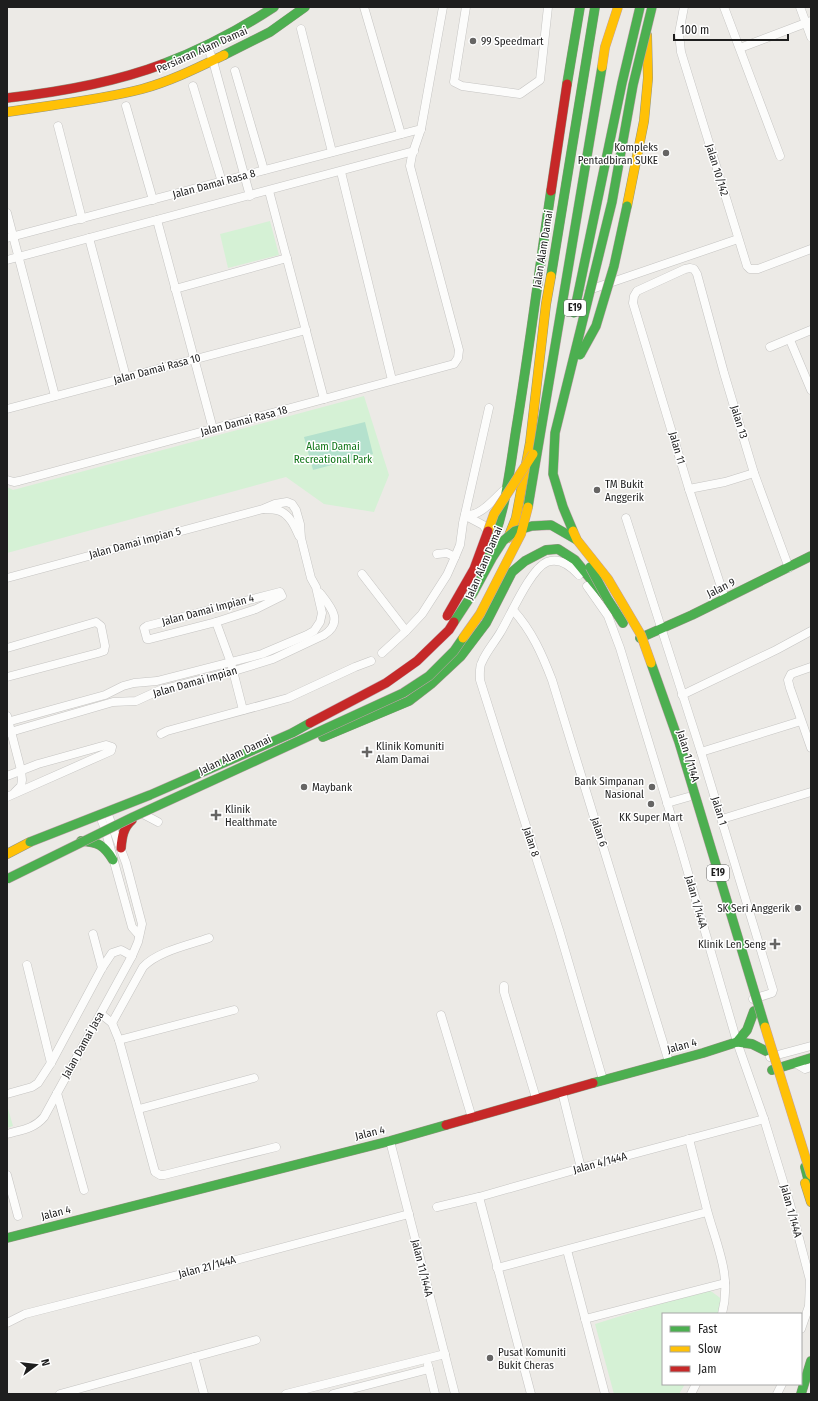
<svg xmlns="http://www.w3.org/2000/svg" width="818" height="1401" font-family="'Fira Sans Condensed',sans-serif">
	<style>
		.park { fill: #d5f1d5 }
		.pitch { fill: #b4e1cd }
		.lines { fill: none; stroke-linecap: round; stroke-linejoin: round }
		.street-casing { stroke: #c5c4c2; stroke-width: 9 }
		.fast-casing { stroke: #939480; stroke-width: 10 }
		.slow-casing { stroke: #939480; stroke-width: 10 }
		.jam-casing { stroke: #939480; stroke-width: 10 }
		.street { stroke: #fcfcfb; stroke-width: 8 }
		.fast { stroke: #4caf50; stroke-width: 9 }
		.slow { stroke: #ffc107; stroke-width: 9 }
		.jam { stroke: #c62828; stroke-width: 9 }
		.fast-bridge-casing { stroke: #bfa0a9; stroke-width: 10; stroke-linecap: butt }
		.slow-bridge-casing { stroke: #bfa0a9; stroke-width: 10; stroke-linecap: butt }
		.jam-bridge-casing { stroke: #bfa0a9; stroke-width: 10; stroke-linecap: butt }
		.fast-bridge { stroke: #4caf50; stroke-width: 9 }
		.slow-bridge { stroke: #ffc107; stroke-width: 9 }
		.jam-bridge { stroke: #c62828; stroke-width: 9 }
		.poi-dot { fill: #666564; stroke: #fff; stroke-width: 1.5 }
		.labels { text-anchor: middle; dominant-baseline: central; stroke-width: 3; stroke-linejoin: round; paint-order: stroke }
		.shield { fill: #fff; stroke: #626262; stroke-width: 1 }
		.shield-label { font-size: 10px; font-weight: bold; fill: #1e1e1e }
		.poi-label { font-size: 11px; fill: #1e1e1e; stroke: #fff; text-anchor: start }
		.street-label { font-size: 11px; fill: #1e1e1e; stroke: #fff }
		.park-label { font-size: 11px; fill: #117619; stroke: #fff }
	</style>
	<rect width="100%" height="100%" fill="#eceae6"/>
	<!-- park -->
	<g class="park">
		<polygon points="270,221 279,255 228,268 220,234"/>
		<polygon points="364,396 389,475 374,512 324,504 286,477 7,553 7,487 13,490"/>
		<polygon points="7,1105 13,1126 7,1128"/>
		<polygon points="708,1289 723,1300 718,1314 663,1314 663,1384 685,1384 679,1394 614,1394 595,1324"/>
	</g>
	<!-- pitch -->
	<polygon class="pitch" points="365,422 373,454 313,470 304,437"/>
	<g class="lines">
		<!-- street casing -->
		<g class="street-casing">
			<g id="street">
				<polyline points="364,7 401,134"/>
				<polyline points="466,7 454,82 462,86 520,94 540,80 548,7"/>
				<polyline points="684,7 679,33 681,52 747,266 750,269 758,269 811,249"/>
				<polyline points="724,7 780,156"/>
				<polyline points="800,7 811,37"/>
				<polyline points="301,29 332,152"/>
				<polyline points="207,45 213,61 250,196"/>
				<polyline points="740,48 811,21"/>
				<polyline points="235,71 264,170"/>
				<polyline points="193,86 222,182"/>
				<polyline points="126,106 153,200"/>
				<polyline points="58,126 82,219"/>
				<polyline points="341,172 392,380"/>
				<polyline points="269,191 324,399"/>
				<polyline points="7,213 55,396"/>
				<polyline points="157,220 213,429"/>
				<polyline points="7,238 421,129"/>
				<polyline points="89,238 126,377"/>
				<polyline points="7,260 414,151"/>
				<polyline points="175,289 287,258"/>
				<polyline points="589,290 738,239"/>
				<polyline points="790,340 811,390"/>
				<polyline points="770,347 811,330"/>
				<polyline points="7,409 306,330"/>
				<polyline points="7,480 14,482 19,481 454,364 458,358 459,350 410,166 412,155 421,129 443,7"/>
				<polyline points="689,489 725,482 754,473"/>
				<path d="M 264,509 C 268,509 275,509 280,511 C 290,515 295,527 299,536"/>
				<path d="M 465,515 C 480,517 493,500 503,491"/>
				<polyline points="466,516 483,525 488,532"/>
				<polyline points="626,518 701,752 773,990 772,993 753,999"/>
				<polyline points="437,554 447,553 455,557"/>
				<polyline points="362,574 406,631"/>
				<path d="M 579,575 C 571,566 560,557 547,562 C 530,569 510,617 500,633 C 494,643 486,652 482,662 C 479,667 480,674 480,680 L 559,930 L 603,1080"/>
				<polyline points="7,578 263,509 275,504 287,502 292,504 296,510 300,524 301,538 311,578 316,587 322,613 320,622 314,631 307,635 262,654 157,681 134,683 123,686 105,695 7,722"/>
				<polyline points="587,586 608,616 620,648 680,845 737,1042 764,1119 790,1204 810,1280 809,1306 801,1329"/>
				<polygon points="280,592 282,596 256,609 216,622 150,639 147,639 144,628 147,626"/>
				<polyline points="725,599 689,489 633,303 634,296 637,291 685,269 690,268 694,269 697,274 724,373 754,473 789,568"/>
				<path d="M 513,610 C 532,631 542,654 552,680 L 669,1062"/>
				<polyline points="216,622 231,663 243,710"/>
				<polyline points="7,648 96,622 101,626 105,646 104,651 98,653 7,677"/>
				<polyline points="382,653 406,631 422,614 447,575 455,557 460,545 463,523 489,408"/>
				<polyline points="811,667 791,674 788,680 790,688 811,748"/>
				<polyline points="682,695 776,650 811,631"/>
				<polyline points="7,716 21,770 22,780 21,786 15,792"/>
				<path d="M 7,733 L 113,702 L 136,701 L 160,690 L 234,671 L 273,659 L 324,635 C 344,622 331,607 320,593"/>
				<polyline points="161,734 167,731 288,698 355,667 371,661"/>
				<polyline points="701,752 801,721"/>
				<polyline points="7,776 38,764 106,745 112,747 111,751 7,797"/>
				<polyline points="667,803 688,797"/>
				<polyline points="141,813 158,822"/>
				<polyline points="100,816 105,829 132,927 139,935"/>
				<polyline points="722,819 811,792"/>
				<polyline points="93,934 102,968"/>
				<polyline points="27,965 51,1063"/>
				<polyline points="504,986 504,992 536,1098"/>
				<polyline points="101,1014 112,1023 119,1040 155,1172 160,1175 164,1175 276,1147"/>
				<polyline points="441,1015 472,1118"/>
				<path d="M 112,1023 L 143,967 C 158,951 189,945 209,938"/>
				<polyline points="119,1040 234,1010"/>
				<polyline points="770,1057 811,1046"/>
				<polyline points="795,1063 805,1069 811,1067"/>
				<polyline points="562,1092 581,1168"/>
				<polyline points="57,1093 84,1190"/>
				<polyline points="7,1094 32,1087 38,1083 51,1063 102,968 112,953 121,950 132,956"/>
				<polyline points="139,1109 254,1078"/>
				<path d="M 7,1134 C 21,1130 34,1129 44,1117 L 132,956 L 138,942 L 142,924 L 126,863 L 107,812"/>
				<path d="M 689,1139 C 695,1163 701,1186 707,1210 C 717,1247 732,1275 722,1314"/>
				<polyline points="390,1141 455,1394"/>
				<polyline points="7,1175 18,1216"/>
				<polyline points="479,1197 531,1394"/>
				<polyline points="437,1207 479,1197 581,1168 764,1119"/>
				<polyline points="567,1250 605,1394"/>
				<polyline points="497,1268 707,1212"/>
				<polyline points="585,1319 725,1283"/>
				<polyline points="7,1323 25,1314 217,1265 409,1214"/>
				<polyline points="194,1357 204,1394"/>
				<polyline points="428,1365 435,1394"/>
				<polyline points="60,1394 256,1340"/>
				<polyline points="286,1394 445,1354"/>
				<polyline points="333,1394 429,1369"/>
				<polyline points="691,1394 696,1384"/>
				<polyline points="777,1394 782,1384"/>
			</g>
		</g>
		<!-- fast casing -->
		<g class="fast-casing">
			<g id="fast">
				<polyline points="224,55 270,32 305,7"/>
				<path d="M 163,64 C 203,49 239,30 274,7"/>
				<polyline points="567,84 580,7"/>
				<polyline points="551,276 595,7"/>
				<path d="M 485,559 C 505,519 509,474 516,430 C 529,351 539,271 551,191"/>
				<polyline points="640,638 692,615 811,556"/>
				<polyline points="323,737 409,701 431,684 461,656 486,623 512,572 525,561 546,550 558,549 575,560 608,600 623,623"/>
				<path d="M 81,841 C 98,842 104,845 113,860"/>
				<polyline points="737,1042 747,1030 754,1011"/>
				<polyline points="772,1070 811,1058"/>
				<polyline points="593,1083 703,1053 737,1042 752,1044 766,1051"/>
				<polyline points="805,1167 811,1190"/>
				<polyline points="7,1238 390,1141 446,1125"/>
				<polyline points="801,1394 811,1361"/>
			</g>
		</g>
		<!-- slow casing -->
		<g class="slow-casing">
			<g id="slow">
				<path d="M 7,112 C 51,105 100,100 142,89 C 171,81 197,68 224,55"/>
				<polyline points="627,206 644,121 648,78 647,35"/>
				<polyline points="508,538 516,518 530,443 546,304 551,276"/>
				<polyline points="7,854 30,842"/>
				<polyline points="805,1183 811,1202"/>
			</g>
		</g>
		<!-- jam casing -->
		<g class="jam-casing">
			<g id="jam">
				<path d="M 7,98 C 60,92 113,83 163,64"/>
				<polyline points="551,191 567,84"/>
				<path d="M 121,848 C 122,837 123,828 132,820"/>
				<polyline points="446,1125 593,1083"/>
			</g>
		</g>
		<!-- street -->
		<use href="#street" class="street"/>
		<!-- fast -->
		<use href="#fast" class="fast"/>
		<!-- slow -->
		<use href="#slow" class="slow"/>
		<!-- jam -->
		<use href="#jam" class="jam"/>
		<!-- fast-bridge casing -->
		<g class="fast-bridge-casing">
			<g id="fast-bridge">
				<polyline points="574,313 622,83 640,7"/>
				<polyline points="580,355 596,326 614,266 627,206"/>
				<polyline points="528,507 602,67"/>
				<polyline points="573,531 563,507 553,474 555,433 612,202 633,85 652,7"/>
				<polyline points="590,567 608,600"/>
				<polyline points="454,622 473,593 492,558 503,541 515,531 532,526 551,525 577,540"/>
				<polyline points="651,663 679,742 765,1027"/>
				<polyline points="30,842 150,795 292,733 310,723"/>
				<polyline points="7,879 133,817 403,693 429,676 454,651 463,638"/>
			</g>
		</g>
		<!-- slow-bridge casing -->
		<g class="slow-bridge-casing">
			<g id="slow-bridge">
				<polyline points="602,67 605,47 618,7"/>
				<polyline points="488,531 494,514 533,454"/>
				<polyline points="573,531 577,540 608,579 641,635 651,663"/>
				<polyline points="463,638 480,614 521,534 528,507"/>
				<polyline points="765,1027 811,1175"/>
			</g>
		</g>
		<!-- jam-bridge casing -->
		<g class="jam-bridge-casing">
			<g id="jam-bridge">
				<polyline points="447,616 474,569 488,531"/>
				<polyline points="310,723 386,683 417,661 449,630 454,622"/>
			</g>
		</g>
		<!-- fast-bridge -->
		<use href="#fast-bridge" class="fast-bridge"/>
		<!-- slow-bridge -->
		<use href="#slow-bridge" class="slow-bridge"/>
		<!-- jam-bridge -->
		<use href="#jam-bridge" class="jam-bridge"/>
	</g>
	<!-- markers -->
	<g class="poi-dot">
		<circle cx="473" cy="41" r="4"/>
		<circle cx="666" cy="153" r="4"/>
		<circle cx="597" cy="490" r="4"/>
		<path d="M365 746h4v4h4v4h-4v4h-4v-4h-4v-4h4z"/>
		<circle cx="304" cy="787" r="4"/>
		<circle cx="652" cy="787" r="4"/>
		<circle cx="651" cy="804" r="4"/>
		<path d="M214 809h4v4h4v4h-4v4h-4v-4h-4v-4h4z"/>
		<circle cx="798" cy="908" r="4"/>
		<path d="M773 938h4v4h4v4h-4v4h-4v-4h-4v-4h4z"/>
		<circle cx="490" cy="1358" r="4"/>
	</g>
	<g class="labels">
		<!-- shield labels -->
		<g class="shield">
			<rect x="564" y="300" width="22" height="16" rx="3"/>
			<rect x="707" y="865" width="22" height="16" rx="3"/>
		</g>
		<g class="shield-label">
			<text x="575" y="308">E19</text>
			<text x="718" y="873">E19</text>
		</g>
		<!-- poi labels -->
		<g class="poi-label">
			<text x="481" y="41">99 Speedmart</text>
			<text x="658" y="147" text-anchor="end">Kompleks<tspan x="658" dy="13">Pentadbiran SUKE</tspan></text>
			<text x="605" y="484">TM Bukit<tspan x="605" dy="13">Anggerik</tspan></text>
			<text x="376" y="746">Klinik Komuniti<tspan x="376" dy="13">Alam Damai</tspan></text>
			<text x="644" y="781" text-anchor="end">Bank Simpanan<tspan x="644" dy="13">Nasional</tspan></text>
			<text x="312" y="787">Maybank</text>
			<text x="225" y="809">Klinik<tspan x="225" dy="13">Healthmate</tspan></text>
			<text x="651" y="817" text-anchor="middle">KK Super Mart</text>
			<text x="790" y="908" text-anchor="end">SK Seri Anggerik</text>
			<text x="766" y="944" text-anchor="end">Klinik Len Seng</text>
			<text x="498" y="1352">Pusat Komuniti<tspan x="498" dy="13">Bukit Cheras</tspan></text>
		</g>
		<!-- street labels -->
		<g class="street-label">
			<text transform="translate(202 50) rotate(-24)">Persiaran Alam Damai</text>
			<text transform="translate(717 170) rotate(73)">Jalan 10/142</text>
			<text transform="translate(214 184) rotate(-15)">Jalan Damai Rasa 8</text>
			<text transform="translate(543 249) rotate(-81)">Jalan Alam Damai</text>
			<text transform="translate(157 369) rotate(-15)">Jalan Damai Rasa 10</text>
			<text transform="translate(244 421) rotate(-15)">Jalan Damai Rasa 18</text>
			<text transform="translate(739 422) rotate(73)">Jalan 13</text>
			<text transform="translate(677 448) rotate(74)">Jalan 11</text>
			<text transform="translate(135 543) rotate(-15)">Jalan Damai Impian 5</text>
			<text transform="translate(484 563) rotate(-67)">Jalan Alam Damai</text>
			<text transform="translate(721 588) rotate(-26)">Jalan 9</text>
			<text transform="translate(208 610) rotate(-15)">Jalan Damai Impian 4</text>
			<text transform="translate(195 682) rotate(-16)">Jalan Damai Impian</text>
			<text transform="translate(235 755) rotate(-25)">Jalan Alam Damai</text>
			<text transform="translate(688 756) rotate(73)">Jalan 1/114A</text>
			<text transform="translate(719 811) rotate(73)">Jalan 1</text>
			<text transform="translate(599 832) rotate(72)">Jalan 6</text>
			<text transform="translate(531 842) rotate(72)">Jalan 8</text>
			<text transform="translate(696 902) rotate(74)">Jalan 1/144A</text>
			<text transform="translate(83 1045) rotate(-61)">Jalan Damai Jasa</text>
			<text transform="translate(682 1046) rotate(-15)">Jalan 4</text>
			<text transform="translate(370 1133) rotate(-13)">Jalan 4</text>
			<text transform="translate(600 1163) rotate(-15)">Jalan 4/144A</text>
			<text transform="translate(791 1211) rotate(75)">Jalan 1/144A</text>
			<text transform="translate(56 1213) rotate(-14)">Jalan 4</text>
			<text transform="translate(207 1267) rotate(-15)">Jalan 21/144A</text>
			<text transform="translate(422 1268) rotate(76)">Jalan 11/144A</text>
		</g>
		<!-- park labels -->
		<g class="park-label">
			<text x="333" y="446">Alam Damai<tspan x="333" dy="13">Recreational Park</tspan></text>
		</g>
	</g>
	<!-- border -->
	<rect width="818" height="1401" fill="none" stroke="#1e1e1e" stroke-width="16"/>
	<!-- legend -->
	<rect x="662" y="1313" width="140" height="72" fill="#ffffff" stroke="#a5a5a5"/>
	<rect x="670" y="1326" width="20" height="6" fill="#4caf50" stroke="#a5a5a5"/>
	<text x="698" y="1333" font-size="12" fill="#1e1e1e">Fast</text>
	<rect x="670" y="1346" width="20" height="6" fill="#ffc107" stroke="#a5a5a5"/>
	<text x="698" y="1353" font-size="12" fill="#1e1e1e">Slow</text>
	<rect x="670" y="1366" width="20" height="6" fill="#c62828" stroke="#a5a5a5"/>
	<text x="698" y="1373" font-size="12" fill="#1e1e1e">Jam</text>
	<!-- north arrow -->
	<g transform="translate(36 1365) rotate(75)" stroke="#ffffff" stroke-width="3" paint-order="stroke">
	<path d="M0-3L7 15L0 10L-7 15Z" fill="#1e1e1e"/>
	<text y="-6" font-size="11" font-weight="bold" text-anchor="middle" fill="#1e1e1e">N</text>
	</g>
	<!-- scale -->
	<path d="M674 34v6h114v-6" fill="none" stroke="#1e1e1e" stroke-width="2"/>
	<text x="680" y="34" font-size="12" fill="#1e1e1e" stroke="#ffffff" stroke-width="3" paint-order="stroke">100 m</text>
</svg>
